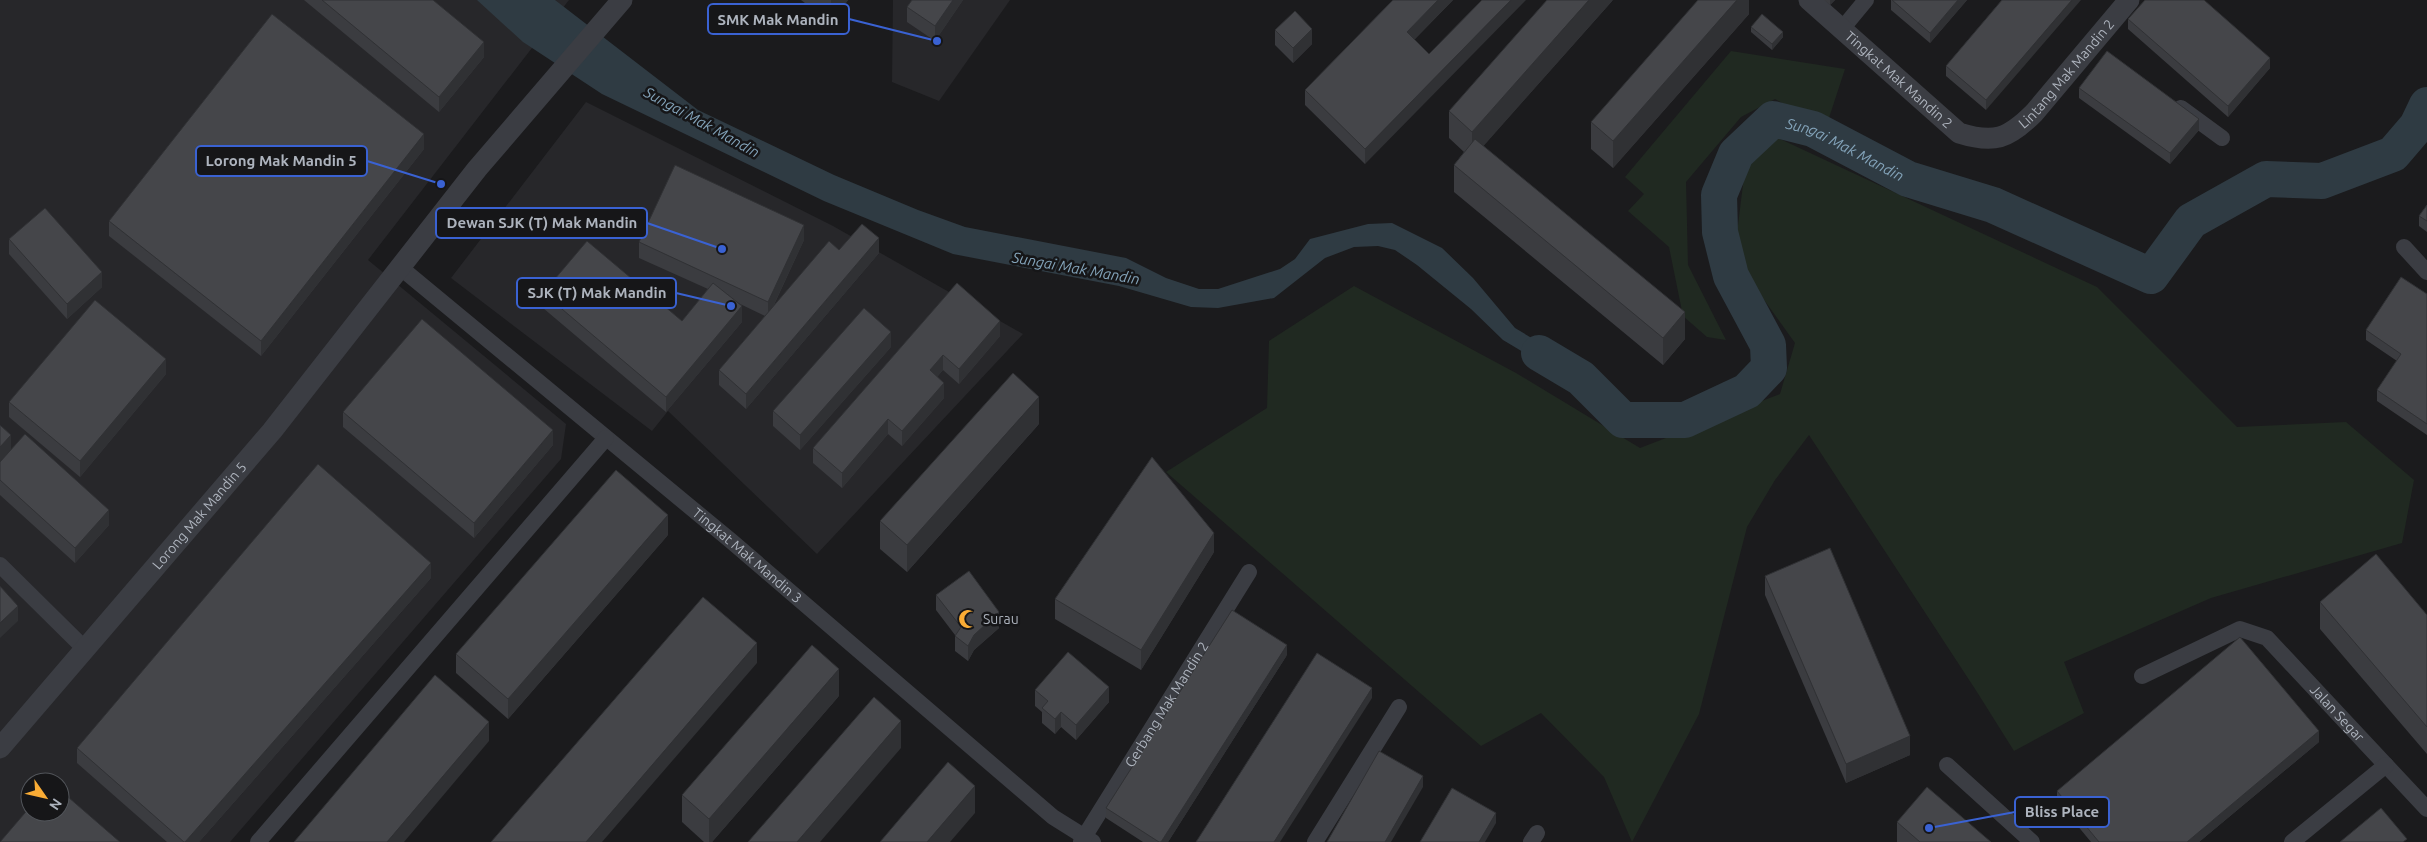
<svg xmlns="http://www.w3.org/2000/svg" width="2427" height="842" font-family="Ubuntu,sans-serif">
	<style>
		.built { fill: #27272a; fill-rule: evenodd }
		.green { fill: #202921 }
		.water { fill: #2f3b43 }
		.lines { fill: none; stroke-linecap: round; stroke-linejoin: round }
		.river { stroke: #2f3b43; stroke-width: 36 }
		.minor { stroke: #3b3d43; stroke-width: 16 }
		.tertiary { stroke: #3b3d43; stroke-width: 21 }
		.wall { fill: #3b3c40 }
		.shaded-wall { fill: #303134 }
		.building { fill: #45464a; stroke: #303134 }
		.labels { text-anchor: middle; dominant-baseline: central; stroke-width: 5; stroke-linejoin: round; paint-order: stroke }
		.street-label { font-size: 14px; fill: #adb3bd; stroke: #161618 }
		.poi-label { font-size: 14px; fill: #adb3bd; stroke: #161618; text-anchor: start }
		.water-label { font-size: 15px; font-style: italic; fill: #83a3b9; stroke: #161618 }
		.leader { fill: none; stroke: #3a62d3; stroke-width: 2 }
		.callout-dot { fill: #3a62d3; stroke: #161618; stroke-width: 2 }
		.callout { fill: #161618; stroke: #3a62d3; stroke-width: 2 }
		.callout-label { font-size: 15px; text-anchor: middle; font-weight: bold; fill: #adb3bd }
	</style>
	<rect width="100%" height="100%" fill="#1b1b1d"/>
	<!-- built -->
	<g class="built">
		<path d="M 0,0 L 569,0 L 368,260 L 566,424 L 561,459 L 230,842 L 0,842 ZM 30,782 L 60,782 L 60,812 L 30,812 Z"/>
		<polygon points="893,0 1010,0 939,101 892,82"/>
		<polygon points="586,102 833,226 1023,334 817,554 668,411 652,431 451,278"/>
	</g>
	<!-- green -->
	<g class="green">
		<polygon points="1731,51 1845,69 1826,127 1775,99 1741,117 1686,182 1688,265 1726,340 1707,337 1683,316 1669,247 1628,211 1644,194 1625,177"/>
		<polygon points="1778,138 2097,287 2237,427 2346,422 2414,480 2402,543 2211,598 2064,662 2084,713 2014,751 1977,692 1809,435 1775,480 1747,527 1699,714 1632,842 1604,777 1541,713 1481,746 1166,472 1267,408 1269,341 1354,286 1516,373 1640,448 1780,394 1795,343 1734,258 1745,168"/>
	</g>
	<!-- water -->
	<polygon class="water" points="477,0 555,0 698,110 834,175 918,210 965,227 1126,258 1166,278 1199,289 1218,289 1280,269 1295,259 1310,239 1368,224 1392,223 1442,248 1473,278 1515,328 1565,358 1581,378 1557,372 1503,340 1471,309 1417,265 1395,250 1378,246 1354,247 1325,258 1274,298 1218,308 1191,307 1119,286 953,254 824,201 602,94 523,42"/>
	<g class="lines">
		<!-- river -->
		<path class="river" id="s1" d="M 1539,353 L 1581,378 L 1623,420 L 1685,420 L 1747,391 L 1769,368 L 1768,345 L 1731,276 L 1720,232 L 1719,195 L 1736,154 L 1773,119 L 1813,129 L 1908,179 L 1993,205 L 2151,276 L 2191,221 L 2266,179 L 2322,181 L 2393,154 L 2417,126 L 2427,105"/>
		<!-- minor -->
		<g class="minor">
			<polyline points="1842,29 1866,0"/>
			<polyline points="2181,108 2222,138"/>
			<polyline points="2404,247 2427,272"/>
			<path id="s2" d="M 401,268 L 730,540 L 1053,817 L 1093,842"/>
			<polyline points="0,565 86,650"/>
			<path id="s3" d="M 2142,676 L 2240,629 L 2267,638 L 2427,809"/>
			<polyline points="1947,765 2032,842"/>
			<polyline points="258,842 606,438"/>
			<path id="s4" d="M 1081,842 L 1249,572"/>
			<polyline points="1315,842 1399,707"/>
			<polyline points="1531,842 1537,833"/>
			<polyline points="2292,842 2386,765"/>
		</g>
		<!-- tertiary -->
		<g class="tertiary">
			<path id="s5" d="M 1809,0 L 1959,133 C 1994,144 2008,139 2034,113 L 2129,0"/>
			<path id="s6" d="M 0,748 L 272,431 L 477,169 L 622,0"/>
		</g>
	</g>
	<!-- wall -->
	<g class="wall">
		<polygon points="304,0 433,0 484,57 439,112"/>
		<polygon points="801,0 848,0 831,23"/>
		<polygon points="912,0 963,0 935,41 907,22 907,7"/>
		<polygon points="1393,0 1453,0 1414,40 1365,164 1305,105 1305,90"/>
		<polygon points="1613,0 1483,146 1685,339 1663,365 1454,192 1454,165 1464,152 1449,138 1449,111"/>
		<polygon points="1749,0 1749,14 1613,168 1591,149 1591,122"/>
		<polygon points="1824,0 1835,0 1830,5"/>
		<polygon points="1891,0 1967,0 1930,43 1891,10"/>
		<polygon points="2002,0 1986,110 1946,76 1946,66"/>
		<polygon points="2128,19 2270,68 2228,117 2128,29"/>
		<polygon points="1751,27 1783,37 1772,50 1751,32"/>
		<polygon points="1275,30 1312,44 1293,63 1275,45"/>
		<polygon points="2079,88 2199,130 2170,164 2079,98"/>
		<polygon points="424,149 261,356 109,236 109,221"/>
		<polygon points="2427,205 2427,232 2419,226 2419,216"/>
		<polygon points="9,239 102,287 67,319 9,254"/>
		<polygon points="804,240 773,307 839,250 879,253 746,409 719,385 719,370 765,316 738,303 742,322 666,412 543,308 543,293 682,321 708,289 639,258 639,242"/>
		<polygon points="957,283 1000,336 959,384 943,370 937,377 944,398 902,446 888,434 842,488 813,463 813,448"/>
		<polygon points="2427,294 2427,435 2377,401 2377,390 2397,361 2366,340 2366,330"/>
		<polygon points="891,347 800,450 773,426 773,411"/>
		<polygon points="166,374 80,477 9,417 9,402"/>
		<polygon points="343,412 553,445 474,538 343,427"/>
		<polygon points="1039,424 907,572 880,549 880,521"/>
		<polygon points="0,425 11,450 109,525 75,563 0,495"/>
		<polygon points="668,535 508,719 456,673 456,654"/>
		<polygon points="1214,552 1141,670 1055,619 1055,599"/>
		<polygon points="1765,576 1910,755 1846,783 1765,595"/>
		<polygon points="431,578 199,842 167,842 77,763 77,748"/>
		<polygon points="936,595 999,628 974,650 968,661 955,651 955,635 936,610"/>
		<polygon points="2320,602 2427,615 2427,754 2320,629"/>
		<polygon points="1287,655 1168,842 1143,842 1106,818 1106,808"/>
		<polygon points="1035,690 1109,702 1076,740 1061,727 1055,734 1042,723 1042,712 1035,706"/>
		<polygon points="839,696 712,842 704,842 682,822 682,795"/>
		<polygon points="2319,742 2199,842 2091,842 2057,801 2057,791"/>
		<polygon points="1897,822 1991,842 1897,842"/>
	</g>
	<!-- shaded-wall -->
	<g class="shaded-wall">
		<polygon points="831,0 848,0 831,23"/>
		<polygon points="953,0 963,0 935,41 935,26"/>
		<polygon points="1438,0 1453,0 1407,47 1407,32"/>
		<polygon points="1511,0 1526,0 1365,164 1365,149"/>
		<polygon points="1589,0 1613,0 1472,159 1472,132"/>
		<polygon points="1737,0 1749,0 1749,14 1613,168 1613,141"/>
		<polygon points="1830,0 1835,0 1830,5"/>
		<polygon points="1958,0 1967,0 1930,43 1930,33"/>
		<polygon points="2072,0 2081,0 1986,110 1986,100"/>
		<polygon points="1312,29 1312,44 1293,63 1293,48"/>
		<polygon points="1783,32 1783,37 1772,50 1772,44"/>
		<polygon points="484,42 484,57 439,112 439,97"/>
		<polygon points="2270,58 2270,68 2228,117 2228,106"/>
		<polygon points="2199,119 2199,130 2170,164 2170,153"/>
		<polygon points="424,134 424,149 261,356 261,341"/>
		<polygon points="804,225 804,240 768,317 768,302"/>
		<polygon points="879,238 879,253 746,409 746,394"/>
		<polygon points="102,272 102,287 67,319 67,304"/>
		<polygon points="742,306 742,322 666,412 666,397"/>
		<polygon points="1685,312 1685,339 1663,365 1663,338"/>
		<polygon points="1000,321 1000,336 959,384 959,369"/>
		<polygon points="891,332 891,347 800,450 800,435"/>
		<polygon points="943,355 943,370 930,385 930,370"/>
		<polygon points="166,359 166,374 80,477 80,461"/>
		<polygon points="944,383 944,398 902,446 902,431"/>
		<polygon points="1039,397 1039,424 907,572 907,545"/>
		<polygon points="888,419 888,434 842,488 842,473"/>
		<polygon points="553,430 553,445 474,538 474,523"/>
		<polygon points="11,435 11,450 0,462 0,447"/>
		<polygon points="109,510 109,525 75,563 75,548"/>
		<polygon points="668,515 668,535 508,719 508,699"/>
		<polygon points="1214,533 1214,552 1141,670 1141,650"/>
		<polygon points="431,563 431,578 199,842 185,842"/>
		<polygon points="18,606 18,621 0,638 0,623"/>
		<polygon points="999,612 999,628 974,650 968,661 968,646 974,635"/>
		<polygon points="757,643 757,663 602,842 586,842"/>
		<polygon points="1287,645 1287,655 1168,842 1161,842"/>
		<polygon points="839,669 839,696 712,842 709,842 709,819"/>
		<polygon points="1109,687 1109,702 1076,740 1076,725"/>
		<polygon points="1372,688 1372,698 1280,842 1274,842"/>
		<polygon points="1061,712 1061,727 1055,734 1055,719"/>
		<polygon points="901,721 901,748 820,842 797,842"/>
		<polygon points="489,722 489,741 404,842 387,842"/>
		<polygon points="2319,731 2319,742 2199,842 2187,842"/>
		<polygon points="1910,736 1910,755 1846,783 1846,764"/>
		<polygon points="1423,776 1423,787 1391,842 1385,842"/>
		<polygon points="975,786 975,813 950,842 927,842"/>
		<polygon points="1496,813 1496,823 1485,842 1479,842"/>
	</g>
	<!-- building -->
	<g class="building">
		<polygon points="322,0 433,0 484,42 439,97"/>
		<polygon points="912,0 953,0 935,26 907,7"/>
		<polygon points="1393,0 1438,0 1407,32 1429,54 1482,0 1511,0 1365,149 1305,90"/>
		<polygon points="1547,0 1589,0 1472,132 1449,111"/>
		<polygon points="1698,0 1737,0 1613,141 1591,122"/>
		<polygon points="1892,0 1958,0 1930,33"/>
		<polygon points="2002,0 2072,0 1986,100 1946,66"/>
		<polygon points="2145,0 2204,0 2270,58 2228,106 2128,19"/>
		<polygon points="1295,11 1312,29 1293,48 1275,30"/>
		<polygon points="272,14 424,134 261,341 109,221"/>
		<polygon points="1762,14 1783,32 1772,44 1751,27"/>
		<polygon points="2107,51 2199,119 2170,153 2079,88"/>
		<polygon points="1475,139 1685,312 1663,338 1454,165"/>
		<polygon points="675,165 804,225 768,302 639,242"/>
		<polygon points="2427,205 2427,221 2419,216"/>
		<polygon points="45,208 102,272 67,304 9,239"/>
		<polygon points="862,224 879,238 746,394 719,370 829,241 839,250"/>
		<polygon points="587,241 682,321 713,283 742,306 666,397 543,293"/>
		<polygon points="2401,277 2427,294 2427,424 2377,390 2401,354 2366,330"/>
		<polygon points="957,283 1000,321 959,369 943,355 930,370 944,383 902,431 888,419 842,473 813,448"/>
		<polygon points="95,300 166,359 80,461 9,402"/>
		<polygon points="864,308 891,332 800,435 773,411"/>
		<polygon points="422,319 553,430 474,523 343,412"/>
		<polygon points="1013,373 1039,397 907,545 880,521"/>
		<polygon points="0,425 11,435 0,447"/>
		<polygon points="25,434 109,510 75,548 0,480 0,462"/>
		<polygon points="1152,457 1214,533 1141,650 1055,599"/>
		<polygon points="318,464 431,563 185,842 184,842 77,748"/>
		<polygon points="616,470 668,515 508,699 456,654"/>
		<polygon points="1830,548 1910,736 1846,764 1765,576"/>
		<polygon points="2376,554 2427,615 2427,727 2320,602"/>
		<polygon points="969,571 999,612 974,635 968,646 955,636 961,627 936,595"/>
		<polygon points="0,586 18,606 0,623"/>
		<polygon points="703,597 757,643 586,842 491,842"/>
		<polygon points="1232,610 1287,645 1161,842 1159,842 1106,808"/>
		<polygon points="2240,637 2319,731 2187,842 2099,842 2057,791"/>
		<polygon points="812,645 839,669 709,819 682,795"/>
		<polygon points="1068,652 1109,687 1076,725 1061,712 1055,719 1042,708 1048,701 1035,690"/>
		<polygon points="1317,653 1372,688 1274,842 1196,842"/>
		<polygon points="435,675 489,722 387,842 294,842"/>
		<polygon points="874,697 901,721 797,842 748,842"/>
		<polygon points="1379,751 1423,776 1385,842 1327,842"/>
		<polygon points="948,762 975,786 927,842 880,842"/>
		<polygon points="1927,787 1991,842 1920,842 1897,822"/>
		<polygon points="1452,788 1496,813 1479,842 1420,842"/>
		<polygon points="60,790 120,842 0,842 30,807 30,812 60,812"/>
		<polygon points="2381,808 2407,839 2403,842 2340,842"/>
	</g>
	<!-- icons -->
	<defs>
		<g id="mosque-bare" transform="scale(1.5)"><path d="M3.5-4.9A6 6 0 1 0 3.5 4.9A5 5 0 1 1 3.5-4.9Z" fill="#faac35" stroke="#161618" stroke-width="2.5" paint-order="stroke"/></g>
	</defs>
	<g fill-rule="evenodd">
		<use href="#mosque-bare" x="968" y="619"/>
	</g>
	<g class="labels">
		<!-- street labels -->
		<g class="street-label">
			<text stroke="none"><textPath href="#s5" startOffset="335">Lintang Mak Mandin 2</textPath></text>
			<text stroke="none"><textPath href="#s5" startOffset="120">Tingkat Mak Mandin 2</textPath></text>
			<text stroke="none"><textPath href="#s6" startOffset="306">Lorong Mak Mandin 5</textPath></text>
			<text stroke="none"><textPath href="#s2" startOffset="450">Tingkat Mak Mandin 3</textPath></text>
			<text stroke="none"><textPath href="#s4" startOffset="162">Gerbang Mak Mandin 2</textPath></text>
			<text stroke="none"><textPath href="#s3" startOffset="240">Jalan Segar</textPath></text>
		</g>
		<!-- poi labels -->
		<g class="poi-label">
			<text x="983" y="619">Surau</text>
		</g>
		<!-- water labels -->
		<g class="water-label">
			<text transform="translate(702 122) rotate(29)">Sungai Mak Mandin</text>
			<text stroke="none"><textPath href="#s1" startOffset="628">Sungai Mak Mandin</textPath></text>
			<text transform="translate(1076 268) rotate(10)">Sungai Mak Mandin</text>
		</g>
	</g>
	<!-- callouts -->
	<path class="leader" d="M937 41L849 19M441 184L367 161M722 249L647 223M731 306L676 293M1929 828L2015 812"/>
	<g class="callout-dot">
		<circle cx="937" cy="41" r="5"/>
		<circle cx="441" cy="184" r="5"/>
		<circle cx="722" cy="249" r="5"/>
		<circle cx="731" cy="306" r="5"/>
		<circle cx="1929" cy="828" r="5"/>
	</g>
	<g class="callout">
		<rect x="708" y="4" width="141" height="30" rx="5"/>
		<rect x="196" y="146" width="171" height="30" rx="5"/>
		<rect x="436" y="208" width="211" height="30" rx="5"/>
		<rect x="517" y="278" width="159" height="30" rx="5"/>
		<rect x="2015" y="797" width="94" height="30" rx="5"/>
	</g>
	<g class="callout-label">
		<text x="778" y="25">SMK Mak Mandin</text>
		<text x="281" y="166">Lorong Mak Mandin 5</text>
		<text x="542" y="228">Dewan SJK (T) Mak Mandin</text>
		<text x="597" y="298">SJK (T) Mak Mandin</text>
		<text x="2062" y="817">Bliss Place</text>
	</g>
	<!-- north arrow -->
	<g transform="translate(45 797) rotate(124)"><circle r="24" fill="#161618" stroke="#52555a"/>
	<path d="M0-4L9 19L0 12L-9 19Z" fill="#faac35"/>
	<text y="-8" font-size="14" font-weight="bold" text-anchor="middle" fill="#adb3bd">N</text>
	</g>
</svg>
